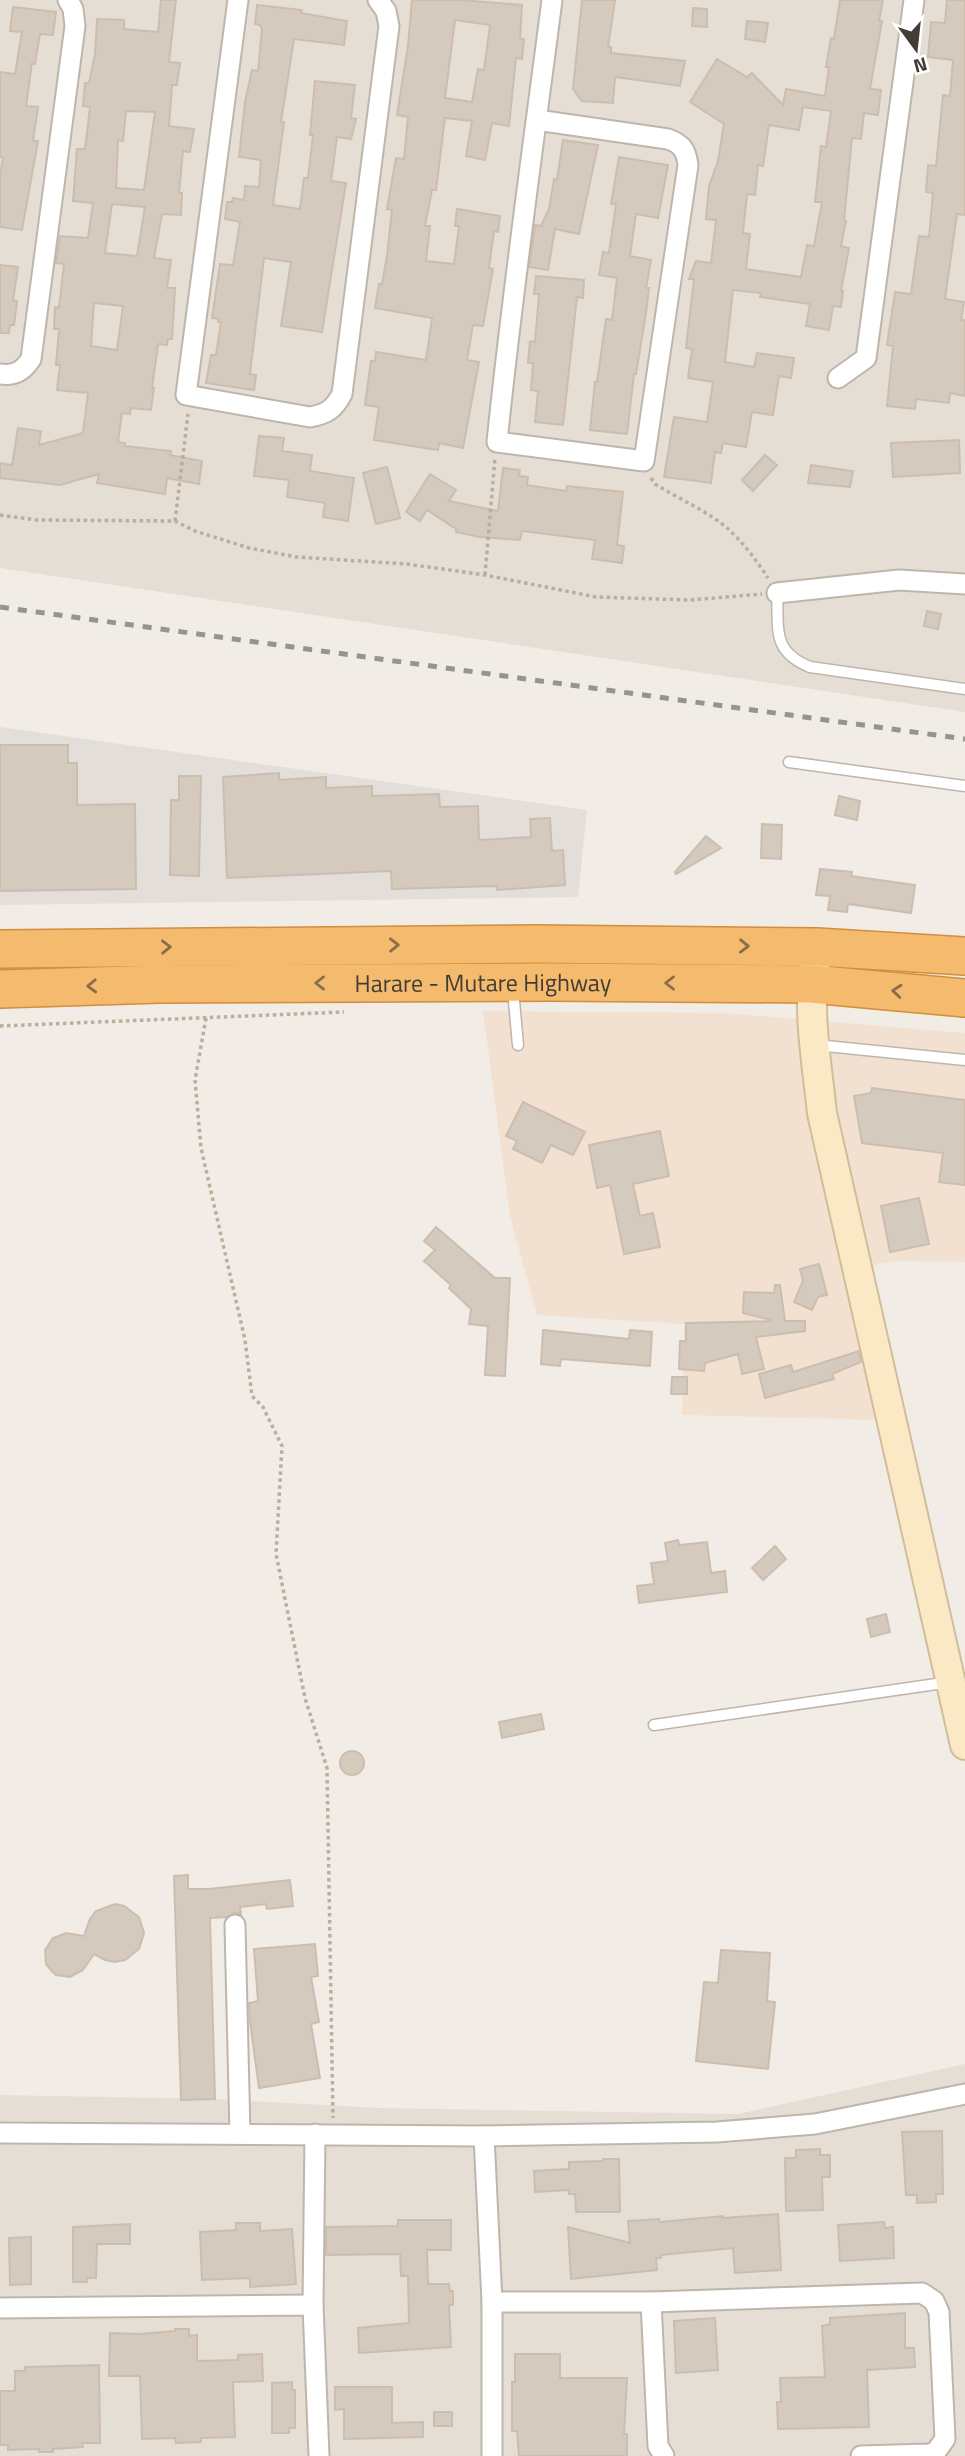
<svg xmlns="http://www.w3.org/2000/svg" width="965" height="2456" font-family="'Titillium Web',sans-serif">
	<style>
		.residential { fill: #e5ded4 }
		.commercial { fill: #f2e1d1 }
		.industrial { fill: #e3deda }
		.building { fill: #d5cabe; stroke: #ccbeaf; stroke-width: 2; fill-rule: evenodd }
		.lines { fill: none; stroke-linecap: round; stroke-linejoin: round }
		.lane-casing { stroke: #bfb6ab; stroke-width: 13 }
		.street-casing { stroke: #bfb6ab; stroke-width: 23 }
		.secondary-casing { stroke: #d1bd9a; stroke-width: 32 }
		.highway-casing { stroke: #d28d3e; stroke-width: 40 }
		.path { stroke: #bdad9b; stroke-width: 3.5; stroke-dasharray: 3.5 3.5; stroke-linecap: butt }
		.lane { stroke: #fff; stroke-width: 10 }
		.street { stroke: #fff; stroke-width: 19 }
		.secondary { stroke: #fbe9c6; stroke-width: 28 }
		.highway { stroke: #f4ba6d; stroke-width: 37 }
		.rail { stroke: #949494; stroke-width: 5; stroke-dasharray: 9 9; stroke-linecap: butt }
		.oneway { stroke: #8a6e4b }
		.labels { text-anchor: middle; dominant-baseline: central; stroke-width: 6; stroke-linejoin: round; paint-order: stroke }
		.street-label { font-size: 24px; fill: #433c35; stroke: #fff }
	</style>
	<rect width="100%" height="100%" fill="#f1ece5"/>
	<!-- residential -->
	<g class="residential">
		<polygon points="0,0 965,0 965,712 0,568"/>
		<polygon points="965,2064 965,2456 0,2456 0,2095 215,2099 379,2108 738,2114"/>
	</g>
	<!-- commercial -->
	<polygon class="commercial" points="483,1011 725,1013 965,1033 965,1262 896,1261 847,1270 880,1420 682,1415 684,1324 537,1315 510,1216"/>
	<!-- industrial -->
	<polygon class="industrial" points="0,727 587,810 578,897 0,905"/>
	<!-- building -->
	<g class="building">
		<path d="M 161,0 L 176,0 L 169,62 L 180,63 L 177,85 L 172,85 L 169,126 L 194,129 L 190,152 L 183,151 L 179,193 L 182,193 L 181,215 L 162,214 L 154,258 L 171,260 L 167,288 L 175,288 L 172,339 L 168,339 L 167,345 L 158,344 L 152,388 L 154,388 L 151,410 L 131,408 L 130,414 L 122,413 L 118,442 L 125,443 L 125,446 L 171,451 L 170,455 L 202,461 L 199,484 L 167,478 L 165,494 L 97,483 L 99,474 L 60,485 L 0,478 L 0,463 L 12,465 L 18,428 L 41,431 L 39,445 L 83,433 L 88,393 L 57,390 L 60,365 L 56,365 L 59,329 L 54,329 L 55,307 L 59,308 L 64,264 L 56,263 L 60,236 L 88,238 L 93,203 L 73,201 L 77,149 L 85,149 L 90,107 L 83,106 L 85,83 L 89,83 L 95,54 L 97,19 L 124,20 L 124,29 L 158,32 ZM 126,111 L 155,112 L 144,190 L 116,188 L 118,140 L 123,141 ZM 112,204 L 145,207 L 137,256 L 105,253 ZM 94,303 L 123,306 L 117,350 L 91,346 Z"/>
		<path d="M 412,0 L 461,0 L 522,5 L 520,39 L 524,39 L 522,59 L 516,58 L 509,126 L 492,123 L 485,160 L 466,156 L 472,121 L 445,118 L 436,190 L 432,190 L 425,226 L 430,226 L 426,261 L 454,264 L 459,226 L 455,226 L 457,209 L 500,216 L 498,232 L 494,231 L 489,268 L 493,269 L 483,326 L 473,325 L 467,360 L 479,362 L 463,448 L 439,443 L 438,450 L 374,440 L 379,407 L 365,405 L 371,361 L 375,361 L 376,352 L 426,360 L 432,318 L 375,308 L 379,284 L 382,284 L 387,256 L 392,210 L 387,209 L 396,158 L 404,159 L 408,117 L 397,115 L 408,46 ZM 455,20 L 490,25 L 484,70 L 478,69 L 472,102 L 445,98 Z"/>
		<polygon points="582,0 615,0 608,47 611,47 611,53 685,61 680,86 615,77 613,103 582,101 573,89"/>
		<path d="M 840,0 L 883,0 L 879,21 L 882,21 L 870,89 L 881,90 L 878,115 L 864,113 L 861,139 L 852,138 L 844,220 L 846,221 L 841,246 L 849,248 L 841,291 L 843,291 L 841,307 L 833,306 L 829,330 L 806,326 L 810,304 L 760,297 L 761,293 L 733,290 L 725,362 L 754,367 L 757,353 L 794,358 L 791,378 L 779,376 L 773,415 L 752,412 L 746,447 L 723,443 L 721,453 L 715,452 L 711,483 L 664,477 L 674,417 L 707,422 L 713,382 L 688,378 L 692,349 L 686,348 L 694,279 L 689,279 L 696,261 L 711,263 L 716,220 L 706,219 L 709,186 L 718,161 L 724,124 L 690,102 L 717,59 L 747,77 L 752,73 L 783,105 L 786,89 L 825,96 L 829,67 L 826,67 L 831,38 L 834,39 ZM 803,107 L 831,111 L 826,147 L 821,146 L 815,202 L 822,202 L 814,246 L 807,245 L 801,277 L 746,269 L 750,234 L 743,233 L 747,194 L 755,195 L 758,165 L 763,166 L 769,125 L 799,130 Z"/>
		<polygon points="947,0 965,0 965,215 957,214 945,299 964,302 961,320 965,320 965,396 950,393 949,403 916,399 915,409 887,406 893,346 887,345 895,292 911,294 919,236 929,237 933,193 926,192 928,165 936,166 943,95 950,96 953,60 928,57 931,22 945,23"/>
		<polygon points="257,5 302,10 301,13 347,21 344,45 294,39 281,122 284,122 273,205 300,209 304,178 308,178 313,135 310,135 315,81 355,85 351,118 356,119 351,139 337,137 331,181 346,183 322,332 281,326 291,262 264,258 250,374 256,375 254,390 206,383 211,355 216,355 221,322 218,322 219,319 212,318 220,264 233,265 240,222 225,219 227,202 232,202 233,198 244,200 245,186 259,187 261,160 239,157 245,102 252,70 258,71 262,29 260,25 255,24"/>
		<polygon points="13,7 56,12 53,35 40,34 35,64 32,63 26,106 38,107 33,141 38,141 22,230 0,227 0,173 3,158 0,157 0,72 15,74 22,32 10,31"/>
		<polygon points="693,8 707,9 707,27 692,26"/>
		<polygon points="747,21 768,23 765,42 745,39"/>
		<polygon points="563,140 598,145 579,234 555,229 548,270 529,267 535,225 541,226 549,209 554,179 557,180"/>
		<polygon points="619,157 668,165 658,218 636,214 630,256 651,260 646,288 649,288 646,313 636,374 634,374 627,434 590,430 595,382 597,382 606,319 612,320 617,278 599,275 603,252 609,253 616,204 611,204"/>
		<polygon points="0,265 18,267 13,301 17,301 14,325 10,325 9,333 0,333"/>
		<polygon points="536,276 584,280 583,298 577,297 563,425 535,422 538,391 531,390 533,363 528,363 530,341 535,342 539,294 534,294"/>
		<polygon points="259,436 284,438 282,451 312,455 310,471 354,478 348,521 323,517 325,503 287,497 289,480 254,476"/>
		<polygon points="959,440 960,473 893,477 891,443"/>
		<polygon points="765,455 777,465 753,491 742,480"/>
		<polygon points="811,465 853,471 850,487 808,483"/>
		<polygon points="387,467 400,518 376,524 363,473"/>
		<polygon points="503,468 520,470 519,476 528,477 527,485 566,491 567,486 623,492 617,545 624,546 622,563 592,559 595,540 522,531 520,540 479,537 456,532 456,529 427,510 420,521 406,512 430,474 456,490 449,501 498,511"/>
		<polygon points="927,611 941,614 938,629 924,626"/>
		<polygon points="0,745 68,745 68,763 77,763 77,805 135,804 136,889 0,891"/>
		<polygon points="279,773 279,780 326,777 326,788 372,786 372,796 439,794 440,807 478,806 479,840 531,837 530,819 550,818 552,851 563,850 565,885 497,890 496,886 392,889 391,871 227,878 223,777"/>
		<polygon points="179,776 201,776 199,876 170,875 171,800 179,800"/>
		<polygon points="839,796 860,801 857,820 835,815"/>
		<polygon points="762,824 782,825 781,859 761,858"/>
		<polygon points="706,836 721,848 676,874 675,872"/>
		<polygon points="820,869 852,872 851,876 915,885 911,913 848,904 847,912 828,910 830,896 816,895"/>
		<polygon points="872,1088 965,1100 965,1185 939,1182 943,1153 862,1143 854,1096 871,1093"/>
		<polygon points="523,1102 585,1132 573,1155 551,1145 542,1163 513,1149 517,1141 506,1136"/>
		<polygon points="660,1131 669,1176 633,1184 640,1216 653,1213 660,1247 624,1254 610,1185 597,1188 589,1145"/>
		<polygon points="919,1198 929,1244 890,1252 881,1206"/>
		<polygon points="436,1227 495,1278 510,1278 505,1376 485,1375 488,1326 469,1324 471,1309 449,1288 451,1285 424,1261 435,1250 424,1241"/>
		<polygon points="819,1264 827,1295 818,1297 812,1310 794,1302 803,1281 800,1269"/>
		<polygon points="775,1285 780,1285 785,1321 805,1321 805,1331 756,1337 764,1369 742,1374 738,1354 705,1363 704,1371 679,1369 680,1341 686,1341 686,1323 771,1321 771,1320 743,1313 744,1292 774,1293"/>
		<polygon points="543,1330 629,1339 630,1330 652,1332 650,1366 561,1359 560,1366 541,1364"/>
		<polygon points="859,1351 861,1362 832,1374 834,1379 765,1398 759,1374 791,1365 793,1372"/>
		<polygon points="672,1377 687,1377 687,1394 671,1394"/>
		<polygon points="678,1540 679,1545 707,1542 711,1573 725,1571 727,1592 639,1603 637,1586 654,1584 651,1563 668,1561 665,1543"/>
		<polygon points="775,1546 786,1559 763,1580 752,1568"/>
		<polygon points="886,1614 890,1632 871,1637 867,1619"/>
		<polygon points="541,1714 544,1729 502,1738 499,1722"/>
		<circle cx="352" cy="1763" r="12"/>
		<polygon points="188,1875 188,1889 209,1889 290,1880 293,1906 267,1909 266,1904 240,1907 241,1914 234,1913 227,1917 210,1918 215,2099 181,2100 174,1876"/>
		<polygon points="115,1904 124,1906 139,1917 144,1933 139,1949 125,1960 115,1962 105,1960 94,1954 83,1970 70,1977 56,1975 51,1970 46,1964 45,1950 53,1938 66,1933 84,1936 90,1919 96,1911"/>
		<polygon points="315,1944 318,1976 311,1977 319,2022 311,2024 320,2078 259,2088 250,2022 249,2003 258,2001 254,1949"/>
		<polygon points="721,1950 770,1953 767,2001 775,2002 768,2069 696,2061 704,1982 718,1983"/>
		<polygon points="942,2131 943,2194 936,2194 936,2202 917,2203 917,2195 906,2195 902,2132"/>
		<polygon points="820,2149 820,2155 830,2155 830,2177 822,2177 823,2210 786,2211 785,2158 796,2158 796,2150"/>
		<polygon points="603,2159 619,2159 620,2212 576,2212 575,2194 569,2194 569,2190 535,2192 534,2171 569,2169 569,2162 603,2161"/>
		<polygon points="778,2214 781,2270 735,2273 733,2248 661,2255 661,2258 656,2258 657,2270 571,2279 568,2227 630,2243 628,2221 659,2219 660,2222 723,2216 723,2218"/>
		<polygon points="398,2220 451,2220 451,2250 427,2250 428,2284 449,2284 450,2291 453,2291 453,2305 449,2305 451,2347 359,2353 358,2328 409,2323 408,2276 401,2276 400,2254 326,2255 326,2227 398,2226"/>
		<polygon points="884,2222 885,2228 893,2227 894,2258 840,2261 838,2225"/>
		<polygon points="236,2223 260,2223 260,2231 292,2229 296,2284 250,2287 250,2278 202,2280 200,2232 236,2230"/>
		<polygon points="130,2224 130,2244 97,2244 96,2278 87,2278 87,2282 73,2282 73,2227"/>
		<polygon points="31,2237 31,2284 10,2285 9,2238"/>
		<polygon points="905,2313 905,2348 914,2348 915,2367 867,2370 869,2427 778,2429 777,2402 781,2402 780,2378 825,2377 822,2326 830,2324 830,2318"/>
		<polygon points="715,2318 718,2370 676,2373 674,2321"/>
		<polygon points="175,2329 189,2329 189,2336 197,2335 197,2361 238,2360 238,2355 262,2354 263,2381 233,2382 235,2437 201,2438 201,2442 176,2443 175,2438 142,2439 140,2376 109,2376 110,2333 140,2334 175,2331"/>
		<polygon points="515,2354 560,2354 560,2378 627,2378 624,2434 627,2434 627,2456 519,2456 517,2431 512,2431 512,2382 515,2382"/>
		<polygon points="99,2365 100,2443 82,2443 83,2447 53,2449 53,2452 39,2452 39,2449 8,2450 8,2445 0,2445 0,2391 15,2391 15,2371 25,2371 25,2367"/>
		<polygon points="292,2382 292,2390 295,2390 295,2428 289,2428 289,2433 272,2433 272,2383"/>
		<polygon points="335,2387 392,2387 392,2423 423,2422 423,2437 344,2439 344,2409 335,2410"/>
		<rect x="434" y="2412" width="18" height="14"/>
	</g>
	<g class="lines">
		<!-- lane casing -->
		<g class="lane-casing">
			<g id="lane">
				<path d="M 777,593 C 779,629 771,651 810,667 L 965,689"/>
				<polyline points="789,762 965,786"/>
				<polyline points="513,990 518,1045"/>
				<polyline points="816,1045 965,1060"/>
				<polyline points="654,1725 950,1682"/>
			</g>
		</g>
		<!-- street casing -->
		<g class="street-casing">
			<g id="street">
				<path d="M 238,0 L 186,395 L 310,417 C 327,414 334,409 342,394 L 389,26 L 386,11 L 378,0"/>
				<path d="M 537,120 L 668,139 C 682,144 686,150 688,165 L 644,461 L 497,442 C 512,294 533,147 552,0"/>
				<path d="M 0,374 C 15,376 23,371 31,359 L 75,26 L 73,9 L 68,0"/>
				<polyline points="838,378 866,358 914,0"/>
				<polyline points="777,593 899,580 965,584"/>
				<polyline points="235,1925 240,2134"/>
				<polyline points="0,2133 484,2136 717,2132 815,2124 965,2094"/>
				<polyline points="484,2136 492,2302 492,2456"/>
				<polyline points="492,2302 651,2302 922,2293 934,2301 939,2312 945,2439 935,2453 928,2454 861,2456"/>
				<polyline points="651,2302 658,2446 664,2456"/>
				<polyline points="313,2305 315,2134"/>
				<polyline points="0,2308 313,2305 319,2456"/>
			</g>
		</g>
		<!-- secondary casing -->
		<g class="secondary-casing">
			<path id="secondary" d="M 815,964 C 807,1012 817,1064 822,1113 L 965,1745"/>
		</g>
		<!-- highway casing -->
		<g class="highway-casing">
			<g id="highway">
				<polyline points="0,949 536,944 817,947 965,956"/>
				<path id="s1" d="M 0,989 L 160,984 L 551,982 L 811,984 L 965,998"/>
			</g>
		</g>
		<!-- path -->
		<g class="path">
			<path d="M 651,478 L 655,484 C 679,499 705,510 726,527 C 742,541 757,561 768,578"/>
			<polyline points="0,515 37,520 175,521 195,531 249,548 297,557 407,564 485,575 596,597 690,600 762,594"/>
			<polyline points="175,521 188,414"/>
			<polyline points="485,575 495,458"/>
			<polyline points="206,1018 195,1080 201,1148 245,1340 252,1396 263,1407 282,1446 276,1554 305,1698 327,1768 333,2118"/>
			<polyline points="0,1026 344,1012"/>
		</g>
		<!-- lane -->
		<use href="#lane" class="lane"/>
		<!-- street -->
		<use href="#street" class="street"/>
		<!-- secondary -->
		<use href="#secondary" class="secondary"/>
		<!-- highway -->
		<use href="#highway" class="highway"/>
		<!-- rail -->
		<polyline class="rail" points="0,607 965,739"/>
	</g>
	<!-- one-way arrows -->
	<defs><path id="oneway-chevron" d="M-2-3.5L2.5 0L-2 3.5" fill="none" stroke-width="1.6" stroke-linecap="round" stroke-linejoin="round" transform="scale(1.75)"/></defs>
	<g class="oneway">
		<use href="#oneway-chevron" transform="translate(394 945) rotate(-1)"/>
		<use href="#oneway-chevron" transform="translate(744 946) rotate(1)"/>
		<use href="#oneway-chevron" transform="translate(166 947) rotate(-1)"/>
		<use href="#oneway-chevron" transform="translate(320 983) rotate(180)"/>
		<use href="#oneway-chevron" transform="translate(670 983) rotate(-180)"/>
		<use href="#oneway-chevron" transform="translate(92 986) rotate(178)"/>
		<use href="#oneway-chevron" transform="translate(897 991) rotate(-175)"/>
	</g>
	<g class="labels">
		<!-- street labels -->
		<g class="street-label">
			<text stroke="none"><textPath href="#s1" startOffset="483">Harare - Mutare Highway</textPath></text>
		</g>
	</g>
	<!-- north arrow -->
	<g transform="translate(916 49) rotate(165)" stroke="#ffffff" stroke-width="5" paint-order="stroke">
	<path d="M0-5L12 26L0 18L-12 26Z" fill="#433c35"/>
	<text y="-10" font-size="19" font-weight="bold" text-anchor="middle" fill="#433c35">N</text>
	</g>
</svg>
